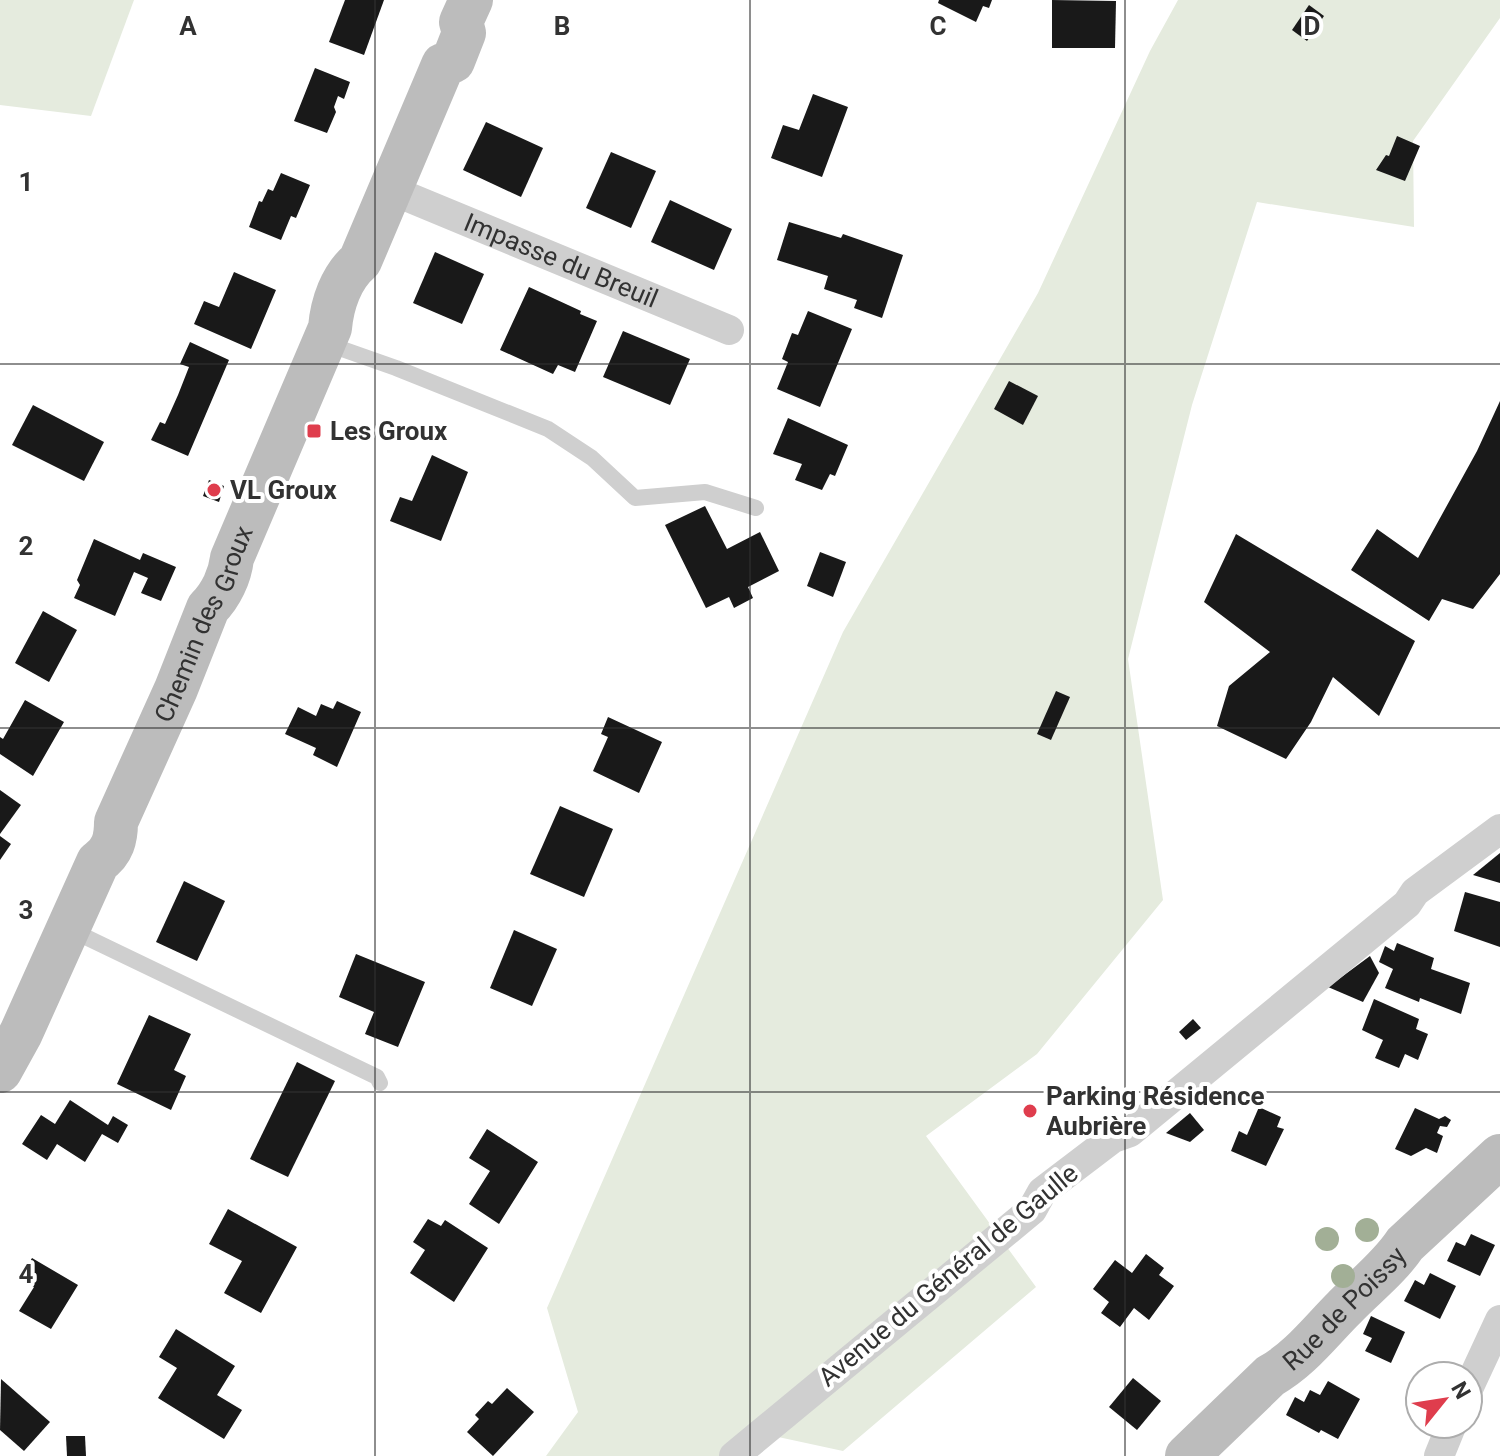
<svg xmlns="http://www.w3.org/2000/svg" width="1500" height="1456" font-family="Roboto,sans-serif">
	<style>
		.green { fill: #e5ebde }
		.building { fill: #191919 }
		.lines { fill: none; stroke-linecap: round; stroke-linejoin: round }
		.lane { stroke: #cfcfcf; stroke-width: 16 }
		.street { stroke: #cfcfcf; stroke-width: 30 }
		.secondary { stroke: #bcbcbc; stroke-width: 44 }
		.tree { fill: #a2af96 }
		.grid { fill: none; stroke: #323232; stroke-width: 2; stroke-opacity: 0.55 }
		.poi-dot { fill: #df3d4d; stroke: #fff; stroke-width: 3 }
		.labels { text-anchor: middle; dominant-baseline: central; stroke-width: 8; stroke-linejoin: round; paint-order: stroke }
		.street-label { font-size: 26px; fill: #323232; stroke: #fff }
		.poi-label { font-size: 26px; font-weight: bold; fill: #323232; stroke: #fff; text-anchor: start }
		.grid-label { font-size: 26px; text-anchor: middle; font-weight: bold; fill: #323232; stroke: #fff; stroke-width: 8; stroke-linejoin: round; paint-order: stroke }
	</style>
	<rect width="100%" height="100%" fill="#fff"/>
	<!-- green -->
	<g class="green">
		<polygon points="0,0 134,0 91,116 0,105"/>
		<polygon points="1178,0 1500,0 1500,18 1413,141 1414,227 1257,202 1192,405 1128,659 1163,900 1037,1054 926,1136 1036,1287 843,1451 755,1432 722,1456 546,1456 578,1412 547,1308 843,632 1038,293 1150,51"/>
	</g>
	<!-- building -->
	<g class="building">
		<polygon points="345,0 384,0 364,55 329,42"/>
		<polygon points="939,0 992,0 989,8 983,6 976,22 938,3"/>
		<polygon points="1052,0 1116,1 1115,48 1052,48"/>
		<polygon points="1309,5 1324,16 1307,41 1292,30"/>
		<polygon points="315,68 350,82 344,99 338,96 334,107 336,112 327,133 294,121"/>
		<polygon points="813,94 848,107 822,177 771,158 783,125 799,130"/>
		<polygon points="486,122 543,148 521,197 463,170"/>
		<polygon points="1397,136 1420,146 1405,181 1376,170 1386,155 1389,156"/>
		<polygon points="611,152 656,171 631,228 586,208"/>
		<polygon points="281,173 310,185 296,218 291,216 281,240 249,227 259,201 262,202 268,189 273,191"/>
		<polygon points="670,200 732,229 714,270 651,242"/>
		<polygon points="789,222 841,238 843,234 903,255 882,318 854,308 857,300 824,289 828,276 777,260"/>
		<polygon points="435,252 484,274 462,324 413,303"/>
		<polygon points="234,272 276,290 251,349 194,324 204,301 219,307"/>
		<polygon points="529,287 581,311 580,314 597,321 575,372 558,365 553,374 500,350"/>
		<polygon points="808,311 852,329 820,407 777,389 788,362 782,359 792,333 798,335"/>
		<polygon points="623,331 690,359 670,405 603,377"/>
		<polygon points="190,342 229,360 188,456 151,440 160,422 165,424 178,395 189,367 180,364"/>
		<polygon points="1009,381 1038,396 1023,425 994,409"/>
		<polygon points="1500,401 1500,574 1473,609 1442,599 1429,621 1351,570 1377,529 1418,558 1477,451"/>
		<polygon points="33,405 104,442 84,481 12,445"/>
		<polygon points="788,418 848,445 835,476 830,474 822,490 795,480 802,464 773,454"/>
		<polygon points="432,455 468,472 441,541 390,521 400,497 412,501"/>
		<polygon points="209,480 224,486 219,502 203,496"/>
		<polygon points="705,506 727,549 760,532 779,571 748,587 753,598 734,608 729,597 706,608 665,525"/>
		<polygon points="1236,534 1415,641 1379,716 1333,677 1311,722 1286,759 1217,726 1229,686 1270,652 1204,602"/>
		<polygon points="94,539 140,560 143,553 176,567 161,601 141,593 148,578 134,572 115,616 74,598 80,585 77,580"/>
		<polygon points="820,552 846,562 833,597 807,586"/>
		<polygon points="43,611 77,630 49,682 15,663"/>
		<polygon points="1056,691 1070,697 1051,740 1037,734"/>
		<polygon points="25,700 64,722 33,776 0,754 0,737 3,739"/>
		<polygon points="337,701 361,712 337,767 313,755 316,748 285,734 298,707 316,716 321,704 333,709"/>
		<polygon points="608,717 662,742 639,793 593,771 608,737 601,734"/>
		<polygon points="0,790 21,805 0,834"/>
		<polygon points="560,806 613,829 584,897 530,874"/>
		<polygon points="0,836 11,844 0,860"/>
		<polygon points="1500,853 1500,883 1473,875"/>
		<polygon points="184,881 225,901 197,961 156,942"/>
		<polygon points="1465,892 1500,902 1500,947 1454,931"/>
		<polygon points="514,930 557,949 532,1006 490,988"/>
		<polygon points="1397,943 1434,958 1431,969 1470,983 1461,1014 1420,998 1419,1002 1385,988 1393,969 1379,962 1385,946 1394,951"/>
		<polygon points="356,954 425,982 398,1047 365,1034 374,1012 339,997"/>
		<polygon points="1370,956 1379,973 1363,1002 1328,987"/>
		<polygon points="1374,999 1419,1019 1416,1029 1428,1034 1418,1060 1405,1054 1399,1068 1375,1058 1383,1040 1362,1030"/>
		<polygon points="149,1015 191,1034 174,1070 186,1076 171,1110 117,1084"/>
		<polygon points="1193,1019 1201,1028 1186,1040 1179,1032"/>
		<polygon points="297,1062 335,1081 288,1177 250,1159"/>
		<polygon points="70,1100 108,1125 113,1116 128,1125 118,1143 102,1134 85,1162 57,1144 47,1160 22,1144 41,1115 55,1124"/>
		<polygon points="1259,1107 1281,1117 1277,1127 1284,1129 1266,1166 1231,1151 1239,1131 1247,1135"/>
		<polygon points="1415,1108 1439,1119 1445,1116 1451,1120 1447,1127 1440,1126 1437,1133 1443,1136 1437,1153 1426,1148 1411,1156 1395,1149"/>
		<polygon points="1190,1113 1204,1130 1190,1142 1166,1133"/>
		<polygon points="487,1129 538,1162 499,1224 469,1204 490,1171 469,1158"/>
		<polygon points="228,1209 297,1247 261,1313 224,1293 242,1261 209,1244"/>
		<polygon points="428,1219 441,1226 445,1220 488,1248 454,1302 410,1273 425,1250 413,1242"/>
		<polygon points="1471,1234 1495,1245 1480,1276 1447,1261 1456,1242 1465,1246"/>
		<polygon points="1146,1254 1164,1268 1159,1275 1174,1286 1149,1320 1134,1308 1120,1327 1101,1313 1109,1302 1093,1289 1115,1260 1132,1273"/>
		<polygon points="32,1258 78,1285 51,1329 19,1311 34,1287 20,1279"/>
		<polygon points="1430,1273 1456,1286 1440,1319 1404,1301 1415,1280 1424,1285"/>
		<polygon points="1371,1316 1405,1332 1391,1363 1365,1351 1372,1338 1363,1334"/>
		<polygon points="176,1329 235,1366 217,1395 242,1410 224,1439 158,1398 177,1368 159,1357"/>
		<polygon points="1133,1378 1161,1401 1137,1430 1109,1407"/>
		<polygon points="1,1379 50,1422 24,1451 0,1430"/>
		<polygon points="1328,1381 1360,1399 1338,1439 1321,1430 1319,1433 1286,1415 1295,1397 1304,1402 1310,1390 1320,1395"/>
		<polygon points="507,1388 534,1412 493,1456 467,1432 479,1419 475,1415 488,1401 492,1404"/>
		<polygon points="66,1436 85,1436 86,1456 67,1456"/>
	</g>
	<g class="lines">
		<!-- lane -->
		<g class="lane">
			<polyline points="325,343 396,368 548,429 592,458 635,498 705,492 756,508"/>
			<polyline points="69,929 377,1077 380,1083"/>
		</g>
		<!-- street -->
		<g class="street">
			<path id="s1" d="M 391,190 L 729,330"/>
			<polyline points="1468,1389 1500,1320"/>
			<polyline points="734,1456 1032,1210 1042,1192 1113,1138 1130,1132 1407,904 1415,892 1500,829"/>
			<polyline points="1439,1456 1452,1424"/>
		</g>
		<!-- secondary -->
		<g class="secondary">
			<path id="s2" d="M 0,1071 L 21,1033 L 98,862 C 113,852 116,838 116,822 L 176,689 L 208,608 C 221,595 230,576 232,558 L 330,328 C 332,304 341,277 360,261 L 443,65 L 453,61 L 464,33 L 461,22 L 471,0"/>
			<path id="s3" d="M 1187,1456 L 1270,1376 C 1300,1359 1320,1332 1344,1308 C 1364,1287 1389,1268 1405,1244 L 1500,1156"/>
		</g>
	</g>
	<!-- trees -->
	<g class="tree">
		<circle cx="1367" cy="1230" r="12"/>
		<circle cx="1327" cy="1239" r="12"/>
		<circle cx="1343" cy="1276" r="12"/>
	</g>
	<!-- grid -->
	<path class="grid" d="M 375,0 L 375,1456M 750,0 L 750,1456M 1125,0 L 1125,1456M 0,364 L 1500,364M 0,728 L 1500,728M 0,1092 L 1500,1092"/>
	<!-- markers -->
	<g class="poi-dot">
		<rect x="306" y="423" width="16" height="16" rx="4"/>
		<circle cx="214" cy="490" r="8"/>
		<circle cx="1030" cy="1111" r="8"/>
	</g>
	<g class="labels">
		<!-- street labels -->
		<g class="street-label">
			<text stroke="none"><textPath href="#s1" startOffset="184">Impasse du Breuil</textPath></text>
			<text stroke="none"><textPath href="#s2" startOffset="494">Chemin des Groux</textPath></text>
			<text transform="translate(948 1275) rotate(-40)">Avenue du Général de Gaulle</text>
			<text stroke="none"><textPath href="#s3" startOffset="216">Rue de Poissy</textPath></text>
		</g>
		<!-- poi labels -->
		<g class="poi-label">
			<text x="330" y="431">Les Groux</text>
			<text x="230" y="490">VL Groux</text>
			<text x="1046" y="1096">Parking Résidence<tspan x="1046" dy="30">Aubrière</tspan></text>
		</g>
	</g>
	<g class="grid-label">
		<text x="188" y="35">A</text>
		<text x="562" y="35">B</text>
		<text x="938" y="35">C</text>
		<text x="1312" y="35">D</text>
		<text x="26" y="191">1</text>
		<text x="26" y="555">2</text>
		<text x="26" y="919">3</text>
		<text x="26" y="1283">4</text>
	</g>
	<!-- north arrow -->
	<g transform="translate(1444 1400) rotate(60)"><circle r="38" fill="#ffffff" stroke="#adadad" stroke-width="2"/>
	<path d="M0-6L14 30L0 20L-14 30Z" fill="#df3d4d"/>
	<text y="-12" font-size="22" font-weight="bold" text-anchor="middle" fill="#323232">N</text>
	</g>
</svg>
